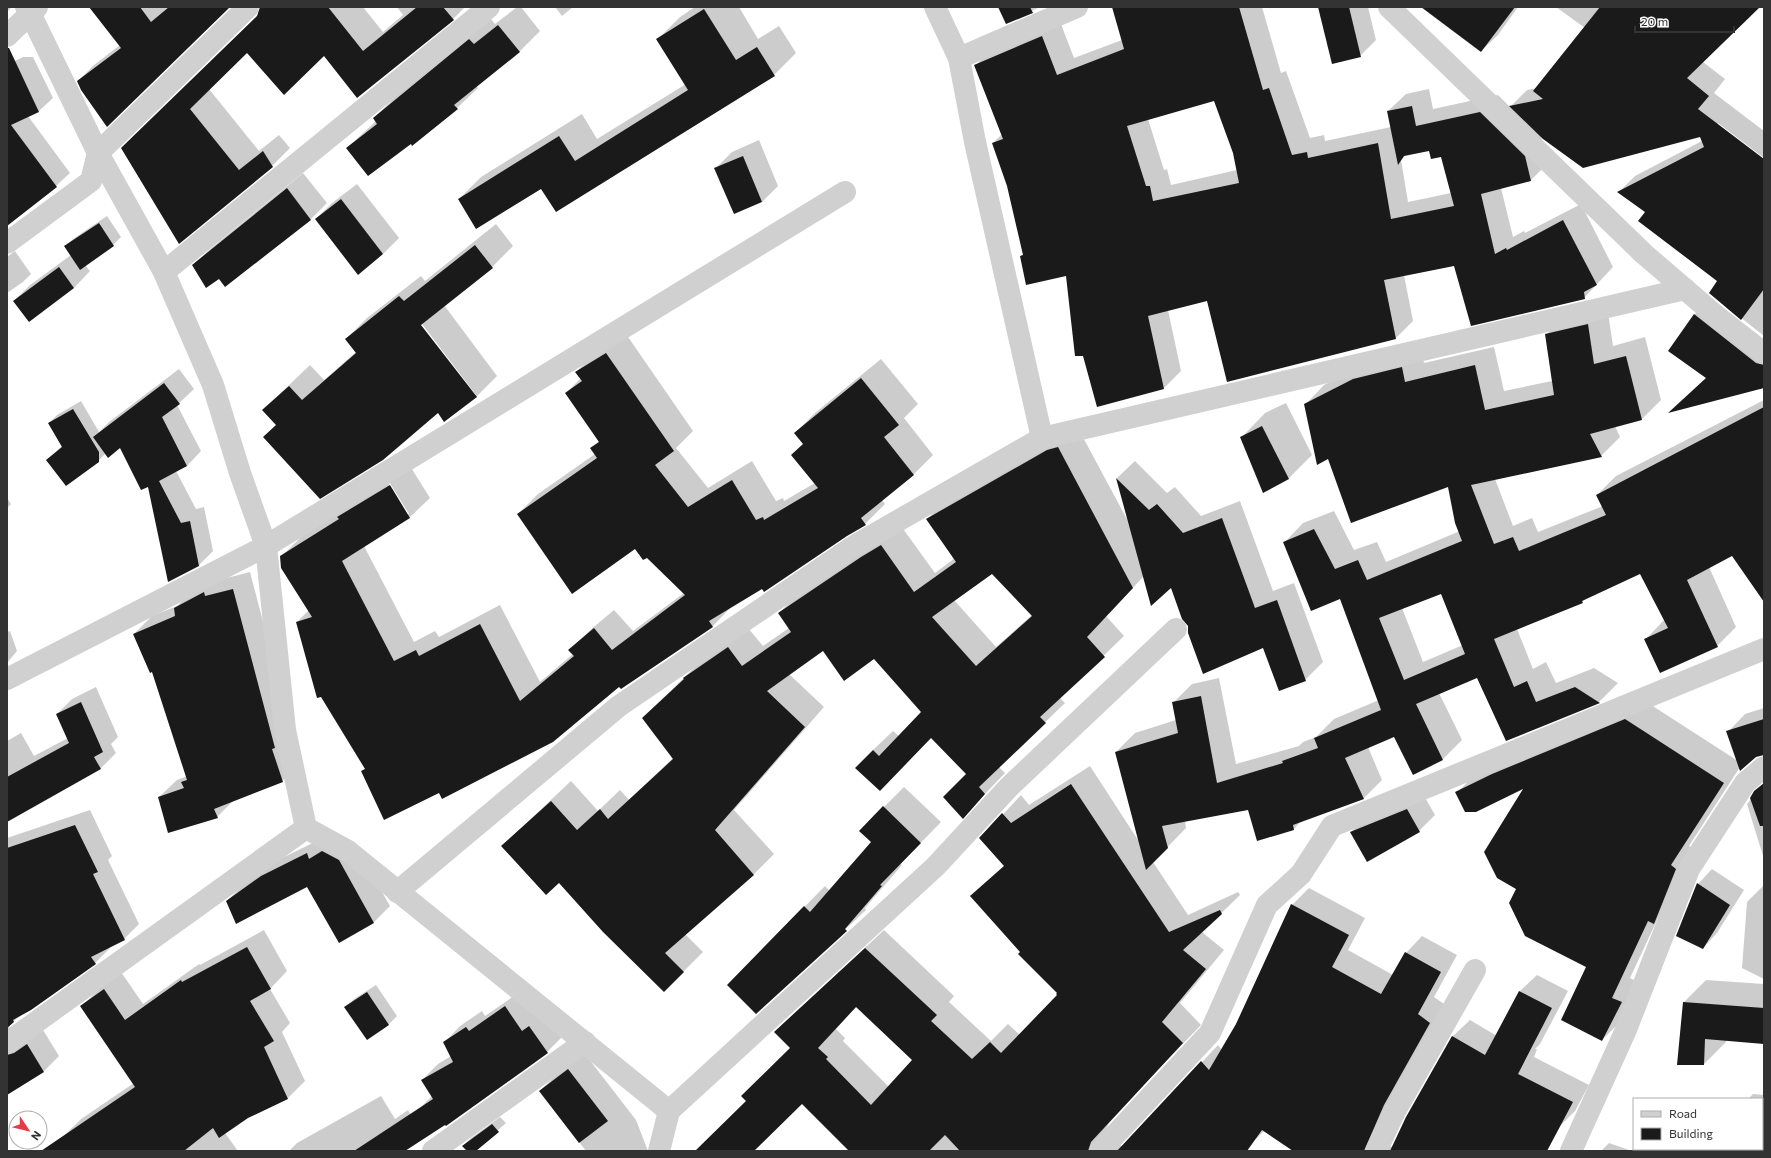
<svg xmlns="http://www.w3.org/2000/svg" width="1771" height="1158" font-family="Commissioner,sans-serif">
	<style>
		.shadow { fill: #0003; fill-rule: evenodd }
		.building { fill: #1a1a1a; fill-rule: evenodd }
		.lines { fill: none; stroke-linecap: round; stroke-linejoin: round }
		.street { stroke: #d0d0d0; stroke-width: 22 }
	</style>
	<rect width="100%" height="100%" fill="#fff"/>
	<!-- shadow -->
	<g class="shadow">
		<polygon points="7,7 12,7 7,12"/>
		<polygon points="91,7 229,7 107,125 78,81 94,65 120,45"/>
		<polygon points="261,7 363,7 383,32 403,15 397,7 465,7 453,19 357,97 324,55 247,52 209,89 259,151 279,135 290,148 270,168 179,242 122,149 258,15"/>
		<polygon points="517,7 521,7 540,31 519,52 476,86 478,88 457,108 411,142 347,148 376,121 374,118 395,97 491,19 495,24"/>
		<polygon points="555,7 573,7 562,16"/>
		<polygon points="695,7 739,7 758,39 779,26 796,53 774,75 542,188 459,199 481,177 582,114 597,139 686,84 658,39 680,17"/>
		<polygon points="999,7 1040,7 1006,23"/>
		<path d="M 1116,7 L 1262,7 L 1281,73 L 1286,71 L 1310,138 L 1324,135 L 1325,141 L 1391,127 L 1388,111 L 1406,94 L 1429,89 L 1433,109 L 1498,95 L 1510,107 L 1527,90 L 1537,88 L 1585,28 L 1556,7 L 1759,7 L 1703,62 L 1725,79 L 1714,93 L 1764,131 L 1764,158 L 1718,123 L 1718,125 L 1764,160 L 1764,336 L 1710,293 L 1719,281 L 1647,212 L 1619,192 L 1635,176 L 1702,141 L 1701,136 L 1541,136 L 1548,163 L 1531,180 L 1501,188 L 1513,237 L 1524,231 L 1525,233 L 1581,204 L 1613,267 L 1584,298 L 1454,265 L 1404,275 L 1413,321 L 1396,338 L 1228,381 L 1208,300 L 1168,310 L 1181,371 L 1164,388 L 1097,406 L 1067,274 L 1021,256 L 1024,254 L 1008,186 L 993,143 L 1002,134 L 976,65 L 993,48 L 1059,19 L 1074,58 L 1122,40 ZM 1215,100 L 1234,152 L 1237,170 L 1171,185 L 1167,169 L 1164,170 L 1148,119 ZM 1430,150 L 1442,156 L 1451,193 L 1408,202 L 1401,160 L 1406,155 Z"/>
		<polygon points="1319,7 1368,7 1376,40 1360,56"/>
		<polygon points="1424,7 1518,7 1498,35 1481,51"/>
		<polygon points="23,57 33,57 53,98 39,111 28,116 70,173 56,186 7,225 7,65"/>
		<polygon points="759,140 778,186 762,202 716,168 732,152"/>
		<polygon points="303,173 327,203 311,219 226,286 219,277 193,265 210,249"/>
		<polygon points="357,184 399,238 383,254 316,219 332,203"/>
		<polygon points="107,216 121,237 113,245 85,265 90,271 74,288 29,321 14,301 30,285 71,255 66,246 73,239"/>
		<path d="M 496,224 L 513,246 L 492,267 L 444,305 L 497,376 L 476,397 L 438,412 L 276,425 L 263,410 L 310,365 L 324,380 L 356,352 L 346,339 L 367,318 L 421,276 L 425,281 ZM 419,320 L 476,395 L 474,395 L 417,321 Z"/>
		<polygon points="15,251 31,274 23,282 7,293 7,257"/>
		<polygon points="1711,298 1764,340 1764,387 1706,378 1669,351 1695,314"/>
		<path d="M 1607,306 L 1613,346 L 1645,337 L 1661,400 L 1642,419 L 1615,426 L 1620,437 L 1601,456 L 1495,479 L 1513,526 L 1532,518 L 1538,532 L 1603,506 L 1597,495 L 1616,476 L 1764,400 L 1764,600 L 1733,554 L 1709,567 L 1736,627 L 1717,646 L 1646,639 L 1665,619 L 1640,573 L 1587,597 L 1582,602 L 1517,629 L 1533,669 L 1546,662 L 1556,683 L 1594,668 L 1618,683 L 1599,702 L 1506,740 L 1478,677 L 1439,693 L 1462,740 L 1443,759 L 1395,736 L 1368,747 L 1382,780 L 1363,799 L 1301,821 L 1294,829 L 1248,809 L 1185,821 L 1186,828 L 1153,862 L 1188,915 L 1238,892 L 1240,895 L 1202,932 L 1224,950 L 1180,1003 L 1201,1025 L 1150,1078 L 1126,1074 L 1143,1086 L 1109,1123 L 1106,1129 L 1115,1145 L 1180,1151 L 851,1151 L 802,1103 L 753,1151 L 711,1151 L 747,1101 L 791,1047 L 775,1032 L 884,930 L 954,996 L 949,1002 L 991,1041 L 1008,1024 L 1020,1035 L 1059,995 L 1058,992 L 972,896 L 1005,865 L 981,838 L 1021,795 L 1029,805 L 1090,766 L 1138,840 L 1116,752 L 1135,733 L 1176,720 L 1173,703 L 1192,684 L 1219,678 L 1236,764 L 1299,746 L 1303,742 L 1316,737 L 1334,719 L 1379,700 L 1341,597 L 1284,543 L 1303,523 L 1334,511 L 1354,550 L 1377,542 L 1386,562 L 1460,531 L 1448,486 L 1328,458 L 1305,405 L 1324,385 L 1374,360 L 1421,349 L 1424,363 L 1494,347 L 1504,391 L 1552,381 L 1546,335 L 1565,316 ZM 1442,593 L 1463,645 L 1423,662 L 1402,608 ZM 857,1006 L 913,1060 L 889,1087 L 843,1041 L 845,1038 L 836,1029 Z"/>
		<path d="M 626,334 L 693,431 L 676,448 L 708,488 L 752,461 L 776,501 L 783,498 L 784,501 L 815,483 L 792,455 L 804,443 L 795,433 L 815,413 L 881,359 L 918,404 L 904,418 L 933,455 L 913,475 L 882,500 L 885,504 L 865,524 L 846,535 L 764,591 L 762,588 L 732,606 L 713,626 L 621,688 L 619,685 L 553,741 L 442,798 L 439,792 L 385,819 L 363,771 L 366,768 L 321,695 L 317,696 L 297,622 L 309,610 L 282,567 L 281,557 L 301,537 L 350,506 L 358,498 L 410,466 L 430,498 L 410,517 L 364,546 L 414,642 L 435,631 L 439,637 L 500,605 L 540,682 L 573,654 L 570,650 L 589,631 L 614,610 L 633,631 L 684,593 L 647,556 L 643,559 L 635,548 L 572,592 L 518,514 L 538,494 L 595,454 L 591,449 L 599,441 L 566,393 L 581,378 L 576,372 L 596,352 ZM 388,480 L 409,514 L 407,514 L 387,481 Z"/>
		<polygon points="179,369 194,389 177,405 201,451 187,466 176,471 196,509 204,507 213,551 199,565 149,485 121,447 106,453 98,461 47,460 62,446 49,423 57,415 81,401 99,432 109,422"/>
		<polygon points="1286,403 1312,455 1288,479 1242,437 1265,413"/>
		<path d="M 1078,428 L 1129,523 L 1117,478 L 1135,461 L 1167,493 L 1175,487 L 1201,516 L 1240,501 L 1273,591 L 1294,583 L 1323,662 L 1305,680 L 1263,646 L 1189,625 L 1172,587 L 1144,576 L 1106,616 L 1124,636 L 1060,698 L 1065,703 L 999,767 L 1005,773 L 963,817 L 968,774 L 932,737 L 880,790 L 873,750 L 893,731 L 899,736 L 923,712 L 874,658 L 823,650 L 789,674 L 824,707 L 734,810 L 774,854 L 754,874 L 685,934 L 703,952 L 664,991 L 559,882 L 502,846 L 571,781 L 598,811 L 620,790 L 629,800 L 673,758 L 643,718 L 704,658 L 748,628 L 763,646 L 789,628 L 779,613 L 799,593 L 901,526 L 935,573 L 955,558 L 927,519 L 947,500 ZM 992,572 L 1032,615 L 996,647 L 954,600 Z"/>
		<polygon points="7,498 11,504 7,508"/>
		<polygon points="250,572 300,763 282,781 234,800 217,817 159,797 177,780 187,776 152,671 134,634 152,616 177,606 193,590 223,579"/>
		<polygon points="10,631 17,651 7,663 7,632"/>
		<polygon points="96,687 118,737 111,744 116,753 101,768 7,820 7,741 21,733 34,756 68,738 57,714 72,699"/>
		<polygon points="1645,701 1738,761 1728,732 1745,714 1764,708 1764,754 1755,757 1740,767 1689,846 1694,849 1658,918 1630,978 1640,983 1621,1021 1602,1040 1587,967 1517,889 1526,787 1457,793 1476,773"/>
		<polygon points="1764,783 1764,859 1747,804"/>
		<polygon points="904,787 941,822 900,864 902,865 865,908 866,910 756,1013 728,985 825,886 830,891 872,842 884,807"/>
		<polygon points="1423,794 1435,815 1419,831 1351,832 1367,816"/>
		<polygon points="90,810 112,856 108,860 139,924 124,939 109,947 110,948 95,963 20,1015 10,1025 9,1029 43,1030 59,1056 44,1071 7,1093 7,838"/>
		<polygon points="323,838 355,844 390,906 374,922 339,941 308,885 227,901 243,885 278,860"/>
		<polygon points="1712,869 1744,890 1717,933 1703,948 1698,884"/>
		<polygon points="1764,885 1764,979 1742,968 1747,902"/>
		<polygon points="1309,888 1365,918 1348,950 1393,975 1406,953 1422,936 1457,955 1434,997 1447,1006 1388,1146 1393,1147 1407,1117 1453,1036 1470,1020 1497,1036 1520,991 1537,975 1568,991 1540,1044 1535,1049 1537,1049 1534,1057 1589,1085 1575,1111 1535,1151 1295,1151 1264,1131 1256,1139 1174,1092 1218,1045 1222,1050 1237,1025 1292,905"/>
		<polygon points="264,930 287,971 270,989 290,1023 282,1032 305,1081 288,1098 248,1117 225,1133 238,1151 74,1151 64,1136 81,1119 134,1083 82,1006 99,989 121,972 143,1004 199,964 200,965"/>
		<polygon points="1706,980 1764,984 1764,1043 1726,1040 1726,1042 1704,1064 1678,1064 1684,1002"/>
		<polygon points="376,985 397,1016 389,1024 367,1039 346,1007 354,999"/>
		<polygon points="521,991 563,1036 547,1052 418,1110 432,1096 422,1080 438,1064 451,1056 444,1043 460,1026 482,1011 485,1016"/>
		<polygon points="585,1054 636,1120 648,1151 586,1151 540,1091 556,1075"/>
		<polygon points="1753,1094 1764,1095 1764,1151 1673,1151 1674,1149 1762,1149 1762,1099 1748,1099"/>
		<polygon points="381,1096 395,1119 408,1110 421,1134 403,1151 289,1151 297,1143"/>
		<polygon points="500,1117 506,1123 474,1151 468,1151 463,1146 471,1138"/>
		<polygon points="1609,1143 1632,1151 1601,1151"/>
	</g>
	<!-- building -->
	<g class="building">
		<polygon points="89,7 140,7 151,22 169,7 229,8 107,127 81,90 77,81 121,48"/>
		<polygon points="260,7 328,7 363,51 417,7 443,7 454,20 357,98 324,56 284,95 247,53 190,109 239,170 263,151 273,167 179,244 121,148 257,16"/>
		<polygon points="998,7 1030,7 1033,13 1006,24"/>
		<path d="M 1112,7 L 1239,7 L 1263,90 L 1269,88 L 1292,155 L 1307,152 L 1308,158 L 1378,143 L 1391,219 L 1454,206 L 1441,157 L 1431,159 L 1429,151 L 1404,156 L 1398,165 L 1387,111 L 1412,106 L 1416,126 L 1480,112 L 1525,156 L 1531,181 L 1481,194 L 1495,254 L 1506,248 L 1507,250 L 1563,220 L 1597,285 L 1584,292 L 1585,299 L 1471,326 L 1454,266 L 1384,280 L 1396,339 L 1227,382 L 1207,301 L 1148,316 L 1164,389 L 1097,407 L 1083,356 L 1075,356 L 1066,276 L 1026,285 L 1020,256 L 1023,255 L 1007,186 L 992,143 L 1003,139 L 974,65 L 1042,36 L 1057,75 L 1124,49 ZM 1214,101 L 1233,153 L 1239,183 L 1153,201 L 1150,186 L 1146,186 L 1127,126 Z"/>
		<polygon points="1318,7 1349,7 1361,57 1332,64"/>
		<polygon points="1421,7 1515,7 1481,52"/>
		<polygon points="1600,7 1760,7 1687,78 1709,96 1698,109 1764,159 1764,289 1741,320 1709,293 1717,281 1638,221 1645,212 1617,192 1704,147 1700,137 1583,168 1543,139 1509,106 1543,99 1533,91"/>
		<polygon points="704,9 736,60 757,47 775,76 556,212 541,189 476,229 458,199 559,136 575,161 688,90 656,39"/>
		<polygon points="498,25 520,52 454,105 458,109 412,146 411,144 368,176 346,148 377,124 373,118 469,39 474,44"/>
		<polygon points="7,48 9,48 39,112 11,125 57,187 7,226"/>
		<polygon points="743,156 762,202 734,214 714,168"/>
		<polygon points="287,188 311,220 225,287 219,279 206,288 192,265"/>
		<polygon points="341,199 383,254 358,275 315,219"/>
		<polygon points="99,223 114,246 80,270 64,246"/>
		<polygon points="475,245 493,268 421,325 477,397 444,422 438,413 383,460 320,499 263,437 276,425 262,410 289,386 302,400 356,353 345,339 399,296 404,301"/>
		<polygon points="59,267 74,288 29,322 13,301"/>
		<polygon points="1694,314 1756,363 1764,365 1764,388 1668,413 1706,378 1668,351"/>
		<path d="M 1588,324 L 1594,364 L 1626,356 L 1642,420 L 1590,434 L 1602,457 L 1471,485 L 1494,544 L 1513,537 L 1519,551 L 1606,515 L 1596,495 L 1764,407 L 1764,602 L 1732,556 L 1687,580 L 1718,647 L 1660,673 L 1644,639 L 1668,628 L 1640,574 L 1582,601 L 1583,603 L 1494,639 L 1514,687 L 1527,681 L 1536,702 L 1575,687 L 1600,703 L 1506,741 L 1477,678 L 1416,704 L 1443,760 L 1413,775 L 1394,737 L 1345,758 L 1364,799 L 1293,825 L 1294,830 L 1257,841 L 1248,810 L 1162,826 L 1168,848 L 1146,870 L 1115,752 L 1178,733 L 1172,702 L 1201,696 L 1217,783 L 1283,763 L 1282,761 L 1318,748 L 1314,738 L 1381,710 L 1340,599 L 1311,611 L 1283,542 L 1314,529 L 1335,569 L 1358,560 L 1367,580 L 1462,541 L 1455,523 L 1448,487 L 1351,523 L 1328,459 L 1317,465 L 1304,404 L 1353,379 L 1402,367 L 1405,382 L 1475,365 L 1485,410 L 1554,395 L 1545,334 ZM 1441,594 L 1465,654 L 1404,680 L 1379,618 Z"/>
		<polygon points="606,353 674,451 655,465 688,507 732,480 756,520 763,517 764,520 818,488 791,455 803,444 794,433 861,378 899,425 884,437 914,475 861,518 866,525 847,536 764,592 762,589 709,621 713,627 621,689 619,687 553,742 442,799 439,793 384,820 361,771 365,769 321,697 317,698 296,622 312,617 281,568 280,556 339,519 337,517 390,485 410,518 342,561 394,661 416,650 419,656 480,624 520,701 574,656 568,650 594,628 612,650 685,595 647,558 643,560 635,549 572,594 517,514 597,458 590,448 599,442 565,393 582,381 575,372"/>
		<polygon points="164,383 180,404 162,417 187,466 159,481 181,523 190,521 199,566 168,582 148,487 141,490 120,448 108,458 93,437"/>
		<polygon points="73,409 99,452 99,462 66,486 46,460 62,447 48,423"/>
		<polygon points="1262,426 1289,479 1263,493 1240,437"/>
		<path d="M 1058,447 L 1133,588 L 1087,637 L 1105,657 L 1040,717 L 1046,723 L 979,787 L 985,794 L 963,819 L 943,797 L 966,774 L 931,738 L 880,791 L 855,768 L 873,750 L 879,756 L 921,712 L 874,659 L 844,681 L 823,651 L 767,691 L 805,727 L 715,830 L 754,875 L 665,953 L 684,972 L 664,992 L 603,932 L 559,883 L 546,895 L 501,846 L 551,801 L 577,830 L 600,809 L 608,819 L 673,759 L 642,718 L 684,679 L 683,678 L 728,647 L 742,666 L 791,632 L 778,613 L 861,557 L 881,545 L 914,592 L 956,562 L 926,519 L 1047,450 ZM 992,574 L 1032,616 L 976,666 L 932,617 Z"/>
		<polygon points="1116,478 1149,510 1157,504 1183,533 1222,518 1255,608 1277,600 1306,681 1279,691 1263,648 1203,674 1188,633 1188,626 1182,619 1171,588 1151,606"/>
		<polygon points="233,589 275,748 272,749 283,782 214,809 218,818 168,833 158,797 184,788 181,782 187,780 152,672 150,673 133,634 175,616 174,608 204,592 205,596"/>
		<polygon points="81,702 103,752 94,757 101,769 7,822 7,777 69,743 56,714"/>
		<polygon points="1625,719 1724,783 1671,865 1676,869 1654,924 1648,921 1612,998 1622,1002 1602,1041 1561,1020 1586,967 1525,936 1509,903 1516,889 1497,878 1484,852 1523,789 1476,812 1465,812 1455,792 1492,774"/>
		<polygon points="1764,719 1764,755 1756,757 1740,771 1726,731"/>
		<polygon points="1764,783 1764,826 1760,826 1750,798 1754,791"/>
		<path d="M 1071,784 L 1169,932 L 1220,910 L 1222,914 L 1183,950 L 1206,969 L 1162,1022 L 1183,1043 L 1091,1142 L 1088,1151 L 960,1151 L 945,1135 L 929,1151 L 849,1151 L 802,1104 L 754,1151 L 695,1151 L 746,1101 L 741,1096 L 790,1048 L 774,1032 L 865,948 L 937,1015 L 931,1021 L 972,1059 L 990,1042 L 1001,1053 L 1057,995 L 1056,994 L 1057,993 L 1018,954 L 1020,952 L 970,896 L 1004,866 L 979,838 L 1002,813 L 1011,823 ZM 856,1007 L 912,1060 L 871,1105 L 826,1059 L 828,1057 L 818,1048 Z"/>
		<polygon points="883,806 921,843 880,885 882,886 845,929 847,931 756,1014 727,985 804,906 810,912 871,842 859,831"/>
		<polygon points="1407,809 1420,832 1367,862 1350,832"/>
		<polygon points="75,825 98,872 93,874 125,940 91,957 96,964 31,1010 13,1020 14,1022 7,1028 7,848"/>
		<polygon points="322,851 339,860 374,923 339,943 307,887 236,924 226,901 261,876 307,853 309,859"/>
		<polygon points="1697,883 1730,905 1703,949 1676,936"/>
		<polygon points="1291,904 1349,935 1332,967 1381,994 1405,952 1441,972 1418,1014 1430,1023 1384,1105 1364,1151 1293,1151 1262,1130 1247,1151 1117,1151 1201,1061 1209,1070 1236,1024"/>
		<polygon points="247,947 271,989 250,1001 274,1041 264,1047 288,1099 248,1118 219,1138 213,1128 184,1151 41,1151 135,1087 80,1006 104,989 125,1020 181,980 182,982"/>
		<polygon points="1519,991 1552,1008 1518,1074 1573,1102 1547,1151 1390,1151 1406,1117 1452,1036 1485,1055"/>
		<polygon points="367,992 389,1025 367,1040 344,1007"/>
		<polygon points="1683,1002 1764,1008 1764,1044 1705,1039 1704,1065 1677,1065"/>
		<polygon points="505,1006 522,1031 529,1026 548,1053 446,1126 445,1125 405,1151 354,1151 433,1099 421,1080 453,1062 443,1042 466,1027 469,1031"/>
		<polygon points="27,1044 44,1072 7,1095 7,1055 14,1053"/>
		<polygon points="568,1069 608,1121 579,1143 539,1091"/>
		<polygon points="492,1124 499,1132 476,1151 467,1151 462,1146"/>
	</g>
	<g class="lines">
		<!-- street -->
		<g class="street">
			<polyline points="26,7 30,13 98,153 164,272 213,385 240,473 266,546 285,730 306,828 348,851 669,1111 659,1151"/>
			<polyline points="935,7 959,58 975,142 1042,438"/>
			<polyline points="1389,7 1644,254 1722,321 1764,353"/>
			<polyline points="7,36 37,7"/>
			<polyline points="959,58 1077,7"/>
			<polyline points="7,243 91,181 98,153 248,7"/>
			<polyline points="164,272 489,7"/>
			<polyline points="7,679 266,546 845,192"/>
			<polyline points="397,892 619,706 854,546 1042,438 1685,289"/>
			<polyline points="7,1043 306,828"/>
			<polyline points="669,1111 936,866 1009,787 1176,629"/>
			<polyline points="433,1151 585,1042"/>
			<polyline points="1100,1151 1210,1033 1267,905 1301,874 1332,826 1764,649"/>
			<polyline points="1376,1151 1395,1111 1475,970"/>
			<polyline points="1571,1151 1625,1032 1689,869 1745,783 1764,767"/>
		</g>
	</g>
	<!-- border -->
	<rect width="1771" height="1158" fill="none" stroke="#333333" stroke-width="16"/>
	<!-- legend -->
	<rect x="1633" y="1098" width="130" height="52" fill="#ffffff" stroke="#adadad"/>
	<rect x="1641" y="1111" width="20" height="6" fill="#d0d0d0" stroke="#adadad"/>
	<text x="1669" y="1118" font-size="12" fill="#333333">Road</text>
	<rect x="1641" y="1128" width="20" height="12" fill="#1a1a1a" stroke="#adadad"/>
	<text x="1669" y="1138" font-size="12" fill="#333333">Building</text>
	<!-- north arrow -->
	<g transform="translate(28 1130) rotate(125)"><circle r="19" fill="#ffffff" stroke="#adadad"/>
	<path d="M0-3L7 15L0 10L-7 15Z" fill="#e63946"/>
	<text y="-6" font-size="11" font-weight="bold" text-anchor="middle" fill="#333333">N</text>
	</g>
	<!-- scale -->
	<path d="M1635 26v6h99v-6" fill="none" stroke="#333333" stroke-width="2"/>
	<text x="1641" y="26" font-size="12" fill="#333333" stroke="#ffffff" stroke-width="3" paint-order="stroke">20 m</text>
</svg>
